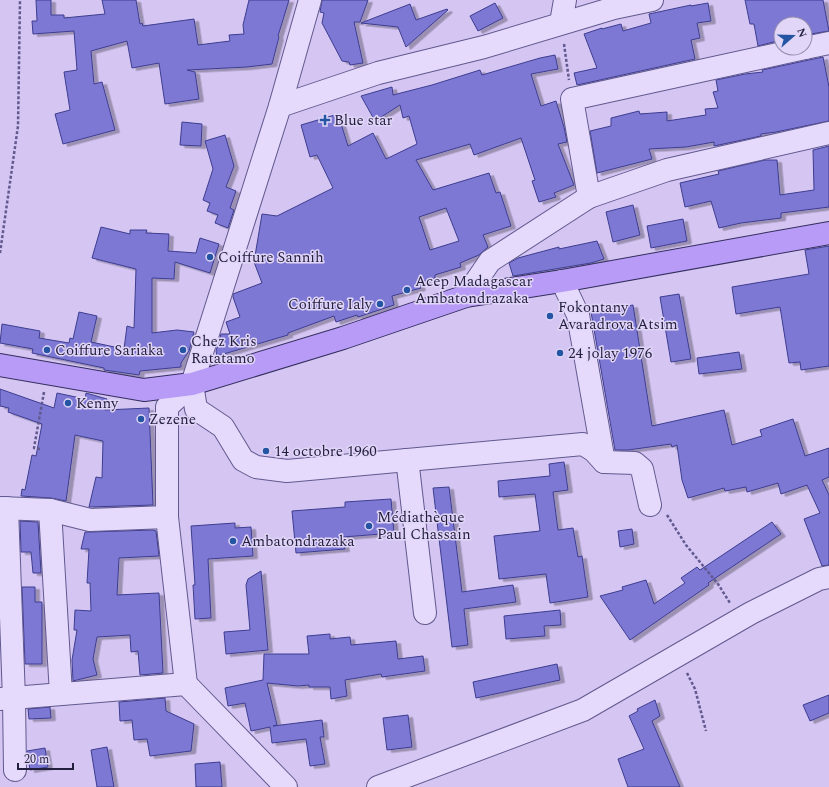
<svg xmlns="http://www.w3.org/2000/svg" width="829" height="787" font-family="Spectral,serif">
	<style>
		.building { fill: #7c78d3; stroke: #3e3d90; fill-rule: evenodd; filter: url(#shadow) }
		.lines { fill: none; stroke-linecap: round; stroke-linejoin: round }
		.minor-casing { stroke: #61598f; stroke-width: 24 }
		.major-casing { stroke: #322e5d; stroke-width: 24 }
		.path { stroke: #61598f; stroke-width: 2.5; stroke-dasharray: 3 2; stroke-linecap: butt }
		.minor { stroke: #e5dafb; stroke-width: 22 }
		.major { stroke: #b89bf7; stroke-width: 22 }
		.poi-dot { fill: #2455a3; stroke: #e1d6f8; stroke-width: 1.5 }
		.labels { text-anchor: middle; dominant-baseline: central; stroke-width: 3; stroke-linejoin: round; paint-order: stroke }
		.poi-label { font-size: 15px; fill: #221e3e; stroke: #e1d6f8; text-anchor: start }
	</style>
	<defs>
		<filter id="shadow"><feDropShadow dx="4.5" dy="2.5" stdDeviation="0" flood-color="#0004"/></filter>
	</defs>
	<rect width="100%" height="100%" fill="#d4c5f2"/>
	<!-- building -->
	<g class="building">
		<polygon points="36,0 51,0 51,15 64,15 64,18 105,14 102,0 136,0 140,24 142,23 143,26 194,19 198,45 230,41 229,35 244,34 243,25 249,0 289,0 278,36 279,37 272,64 247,67 187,70 195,72 199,99 165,104 159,63 132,68 127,41 91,51 94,84 102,82 115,130 63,144 55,114 70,110 64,72 77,70 74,31 33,34 32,21 37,21"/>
		<polygon points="322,0 368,0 360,22 354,22 363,63 350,65 349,62 342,61 322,23 324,13 320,12"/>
		<polygon points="745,0 823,0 829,31 805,35 805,24 781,24 781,40 758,46 754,24 750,24"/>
		<polygon points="495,3 503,18 478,31 470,16"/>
		<polygon points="708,3 711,21 697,23 700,38 691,40 695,59 577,85 574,73 597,68 584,34 602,28 602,29 621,24 623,31 651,23 649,14 691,5 691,6"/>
		<polygon points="410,4 416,20 447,9 448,10 406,47 398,27 361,23"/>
		<path d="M 555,55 L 558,69 L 531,74 L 541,106 L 556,101 L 564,127 L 567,142 L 558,144 L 574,185 L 554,193 L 556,197 L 539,202 L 532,181 L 535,180 L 521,138 L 474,155 L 470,144 L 416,160 L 433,190 L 489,173 L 496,193 L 500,192 L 511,226 L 483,235 L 488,247 L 479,255 L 460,263 L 461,267 L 435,275 L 435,278 L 419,282 L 421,288 L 392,296 L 394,305 L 358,317 L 357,315 L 336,322 L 334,316 L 288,333 L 288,335 L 217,356 L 216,351 L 221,334 L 230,334 L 226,322 L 240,317 L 233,297 L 233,294 L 262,283 L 254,262 L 262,214 L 277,216 L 333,188 L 317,155 L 310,157 L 301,125 L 338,114 L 348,146 L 373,133 L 386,159 L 417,144 L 409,116 L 403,118 L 400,105 L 375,121 L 361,96 L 392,87 L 393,95 L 432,85 L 480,70 L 482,75 L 540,58 ZM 446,208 L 459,241 L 430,250 L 419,217 Z"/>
		<polygon points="823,57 829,87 829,121 776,132 761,134 761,136 714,146 714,142 686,147 649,149 652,159 597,173 590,131 611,126 611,118 639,111 640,114 667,112 667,121 706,115 705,109 718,108 713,92 718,91 716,80 745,74 763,72 762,70"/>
		<polygon points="182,122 202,124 201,146 180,145"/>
		<polygon points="225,135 234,166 226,187 236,191 230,208 234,210 228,228 215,223 218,215 207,211 210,203 203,200 213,169 205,141"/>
		<polygon points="829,146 829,207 781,213 781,218 741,223 719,228 711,201 685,207 680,183 719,174 718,171 765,160 777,160 780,195 814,190 813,150"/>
		<polygon points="633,205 640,235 613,242 606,212"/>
		<polygon points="683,219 687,241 651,248 647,226"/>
		<polygon points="101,227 130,234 130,230 147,230 146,233 169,234 168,251 196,253 200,238 219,244 210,273 175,262 174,279 152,278 152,333 177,330 194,332 189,351 181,363 181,367 140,371 139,375 104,370 104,368 32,353 33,349 0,343 2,324 40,331 39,338 69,343 70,338 73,339 79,312 97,316 91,342 124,349 127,326 134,328 136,269 92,258"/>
		<polygon points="597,241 604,259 591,263 513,276 509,263 518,258 559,247 559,249"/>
		<polygon points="829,246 829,366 801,370 800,362 789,363 780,307 736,314 732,287 809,274 805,250"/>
		<polygon points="679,294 691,359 671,362 660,297"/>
		<polygon points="633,305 652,426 724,410 732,445 762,436 760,430 793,419 805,456 829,448 829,477 822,480 829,495 829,565 822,566 804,519 820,513 807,485 781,494 778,483 747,492 746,487 725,491 724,488 688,498 682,480 677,445 672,447 671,444 628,450 615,450 591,312"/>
		<polygon points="739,352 742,369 699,374 697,358"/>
		<polygon points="0,389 54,408 57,393 85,399 86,393 107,399 105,410 149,408 153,505 89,507 96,477 102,478 103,441 75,435 66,501 51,498 21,496 22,489 25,490 32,455 36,456 42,424 8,412 9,408 0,406"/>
		<polygon points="564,462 568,490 553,492 558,530 573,528 578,557 582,556 588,597 550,603 546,574 499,579 494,536 540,531 535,494 499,497 498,481 550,476 549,464"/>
		<polygon points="449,487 462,592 513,585 516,602 464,609 468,645 452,647 433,488"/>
		<polygon points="391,499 394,533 343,537 345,549 296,553 292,511 345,507 345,502"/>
		<polygon points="20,521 38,522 41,573 33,573 31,552 21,552"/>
		<polygon points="772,522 781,534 708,583 709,585 630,640 600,596 623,590 622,587 646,580 654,604 685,583 681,578 697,567 700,570"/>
		<polygon points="235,523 235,528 251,527 253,556 208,559 211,618 195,619 193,585 195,585 191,526"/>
		<polygon points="632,529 634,544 620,547 618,531"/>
		<polygon points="153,530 156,531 159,556 119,558 117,595 159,593 163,673 140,675 138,651 131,652 130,635 97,637 93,659 97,675 73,681 72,660 77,630 74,630 75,610 91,611 90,583 87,583 89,549 81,549 85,532 90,532"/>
		<polygon points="261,571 268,650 226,654 224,632 250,630 246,585 248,579"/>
		<polygon points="22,587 35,587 35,602 42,602 42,664 25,664"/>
		<polygon points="560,610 561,625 544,626 545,636 506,639 504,616"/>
		<polygon points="330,634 330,639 350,637 351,645 396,641 398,659 423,656 425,671 382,677 381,674 345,680 347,696 331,699 330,687 309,687 309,685 298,686 267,683 277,725 273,726 322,720 324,737 320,737 325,764 310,766 306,739 272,743 270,727 251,731 245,703 228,706 225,688 263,680 264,654 309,654 307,636"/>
		<polygon points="557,664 560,680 476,698 473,682"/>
		<polygon points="829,695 829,713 810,721 803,705"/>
		<polygon points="165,698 166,711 194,724 191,751 150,756 147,739 134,740 132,720 120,721 119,702"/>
		<polygon points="655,700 660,716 652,721 680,787 628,787 618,759 644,749 629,716 638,711 637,709"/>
		<polygon points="50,707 51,718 29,719 28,709"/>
		<polygon points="408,715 412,747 387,750 383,718"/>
		<polygon points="107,747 114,787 97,787 91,750"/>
		<polygon points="45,748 48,767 30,770 27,751"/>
		<polygon points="220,762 222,787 196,787 195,764"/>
	</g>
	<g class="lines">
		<!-- minor casing -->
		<g class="minor-casing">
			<g id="minor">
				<polyline points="310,0 280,106 192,384 196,409 223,427 243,460 256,467 287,471 583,444 594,451 604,462 635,463 642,469 650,505"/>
				<polyline points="561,23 565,0"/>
				<polyline points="805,48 829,43"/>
				<polyline points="280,106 378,73 484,47 614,8 652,0"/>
				<polyline points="589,197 572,99 805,48"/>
				<polyline points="562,281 578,315 604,462"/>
				<polyline points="466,296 490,261 589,197 667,170 829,133"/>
				<polyline points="192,384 167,407 167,517 186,684 286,787"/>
				<polyline points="406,460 408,467 425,613"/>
				<polyline points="0,508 50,510 90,520 167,517"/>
				<polyline points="7,508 14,699 15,770"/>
				<polyline points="50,510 61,694"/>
				<polyline points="0,699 186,684"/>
				<polyline points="378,787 583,710 751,613 819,579 829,577"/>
			</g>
		</g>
		<!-- major casing -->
		<g class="major-casing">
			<polyline id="major" points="0,365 144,390 192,384 343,338 466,296 562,281 829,233"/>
		</g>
		<!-- path -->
		<g class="path">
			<polyline points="564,44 569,80"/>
			<polyline points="0,253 18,126 20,0"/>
			<polyline points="40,449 34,448 44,392"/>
			<polyline points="667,515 686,545 718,584 730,603"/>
			<polyline points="687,673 695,689 706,731"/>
		</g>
		<!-- minor -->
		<use href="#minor" class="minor"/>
		<!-- major -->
		<use href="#major" class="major"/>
	</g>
	<!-- markers -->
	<g class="poi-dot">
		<path d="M323 114h4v4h4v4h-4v4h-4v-4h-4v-4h4z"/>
		<circle cx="210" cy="257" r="4"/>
		<circle cx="407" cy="290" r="4"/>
		<circle cx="380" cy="304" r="4"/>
		<circle cx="550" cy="316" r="4"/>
		<circle cx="47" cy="350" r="4"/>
		<circle cx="183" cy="350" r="4"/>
		<circle cx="560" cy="353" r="4"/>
		<circle cx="68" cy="403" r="4"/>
		<circle cx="141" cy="419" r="4"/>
		<circle cx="266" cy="451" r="4"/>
		<circle cx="369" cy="526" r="4"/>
		<circle cx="233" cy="541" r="4"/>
	</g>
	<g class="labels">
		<!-- poi labels -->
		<g class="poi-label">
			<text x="334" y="120">Blue star</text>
			<text x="218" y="257">Coiffure Sannih</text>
			<text x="415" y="281">Acep Madagascar<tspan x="415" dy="17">Ambatondrazaka</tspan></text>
			<text x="372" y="304" text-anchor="end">Coiffure Ialy</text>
			<text x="558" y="307">Fokontany<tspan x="558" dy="17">Avaradrova Atsim</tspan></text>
			<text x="191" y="341">Chez Kris<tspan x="191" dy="17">Ratatamo</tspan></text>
			<text x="55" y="350">Coiffure Sariaka</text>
			<text x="568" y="353">24 jolay 1976</text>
			<text x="76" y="403">Kenny</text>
			<text x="149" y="419">Zezene</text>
			<text x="274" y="451">14 octobre 1960</text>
			<text x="377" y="517">Médiathèque<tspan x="377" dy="17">Paul Chassain</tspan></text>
			<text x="241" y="541">Ambatondrazaka</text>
		</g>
	</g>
	<!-- north arrow -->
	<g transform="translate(793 36) rotate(70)"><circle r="19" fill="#e1d6f8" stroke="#958cae"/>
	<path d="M0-3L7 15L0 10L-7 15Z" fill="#2455a3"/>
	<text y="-6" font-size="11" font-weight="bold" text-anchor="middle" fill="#221e3e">N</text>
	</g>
	<!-- scale -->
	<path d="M18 763v6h55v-6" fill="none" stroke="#221e3e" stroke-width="2"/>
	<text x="24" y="763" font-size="12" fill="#221e3e" stroke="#e1d6f8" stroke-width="3" paint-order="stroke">20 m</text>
</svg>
